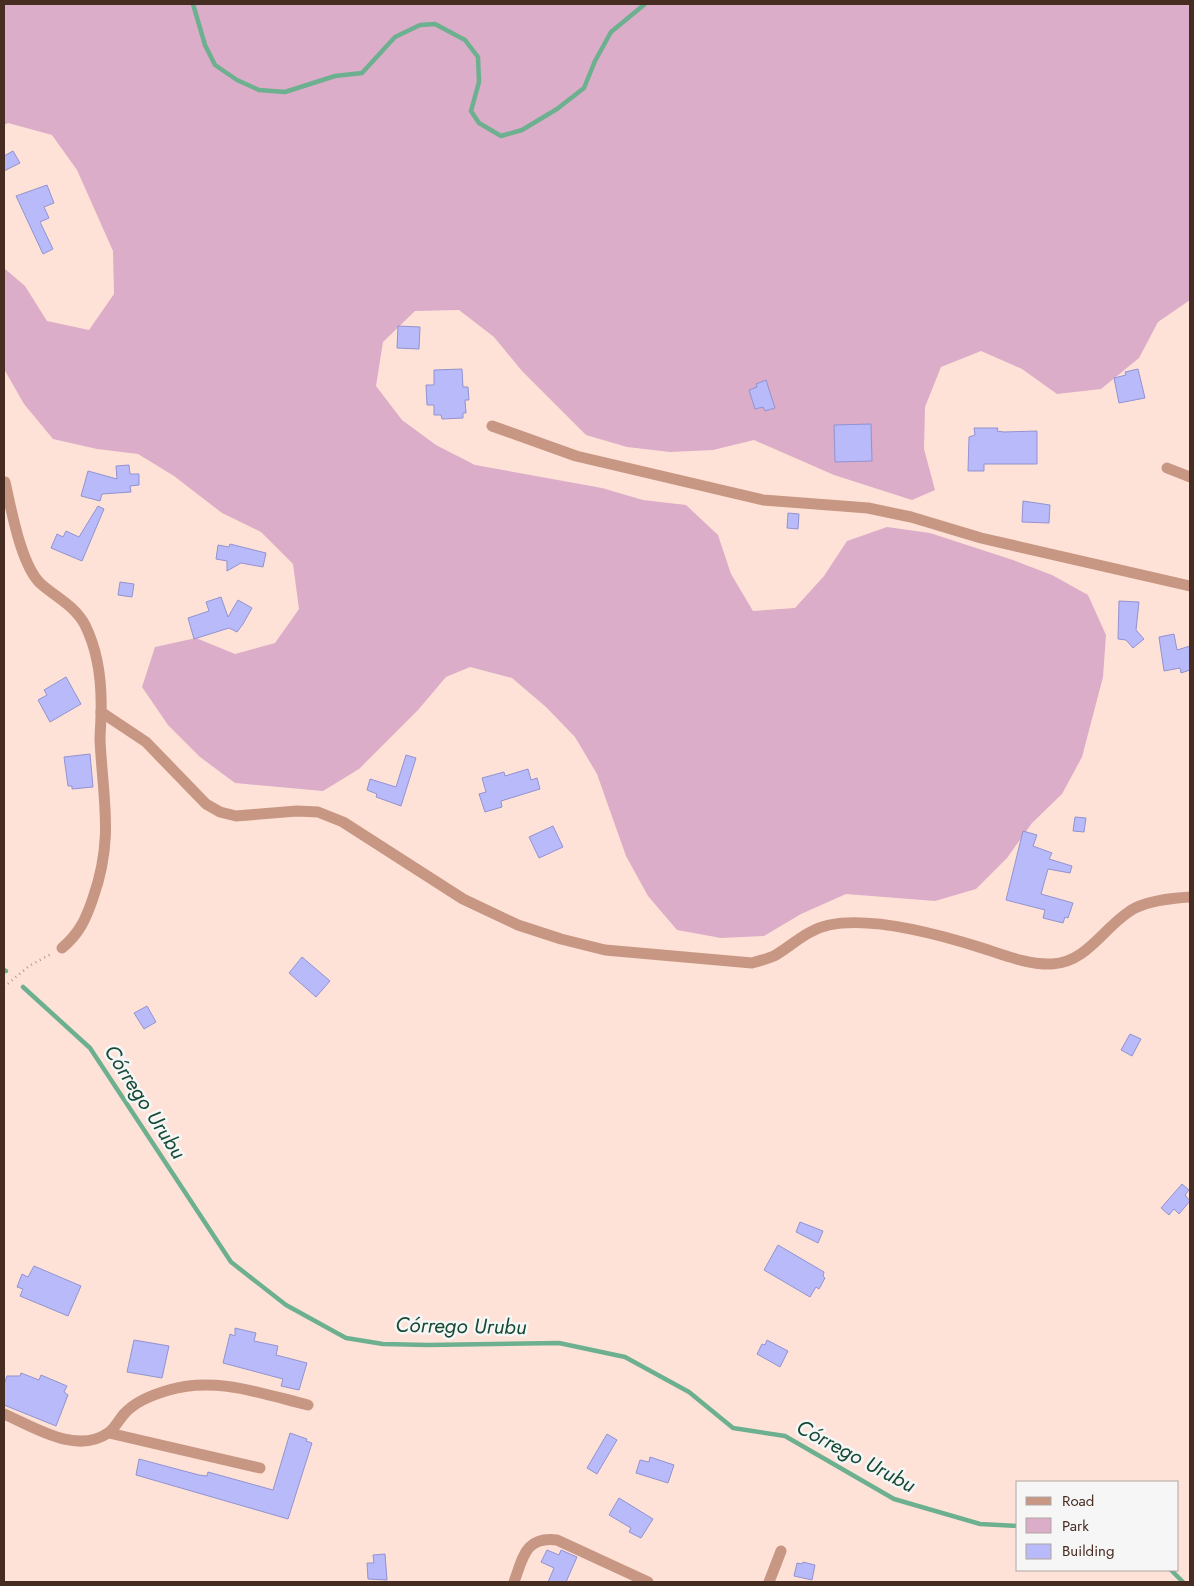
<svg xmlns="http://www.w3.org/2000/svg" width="1194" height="1586" font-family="Jost,sans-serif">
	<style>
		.green { fill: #dbadc8 }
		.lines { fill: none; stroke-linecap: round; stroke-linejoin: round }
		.stream { stroke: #6db090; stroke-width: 4.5 }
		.building { fill: #b8baf9; stroke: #9293d0 }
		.path { stroke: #b5998e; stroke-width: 2.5; stroke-dasharray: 1 4; stroke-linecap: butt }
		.street { stroke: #c79784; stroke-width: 11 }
		.labels { text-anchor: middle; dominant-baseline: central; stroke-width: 5; stroke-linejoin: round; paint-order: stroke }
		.water-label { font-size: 21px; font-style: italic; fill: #154a35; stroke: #f6f6f6 }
	</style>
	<rect width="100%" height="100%" fill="#ffe2d7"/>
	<!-- green -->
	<polygon class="green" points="4,4 1190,4 1190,300 1158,322 1139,358 1101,389 1057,394 1022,369 981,351 941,367 925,407 924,449 935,490 912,500 834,475 754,440 713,450 670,452 627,447 586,435 522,371 494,337 459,310 415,311 383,342 376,386 402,420 436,445 475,465 602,488 643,500 686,505 718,535 731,574 753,611 795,608 824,576 847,541 887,527 930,533 1013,560 1052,575 1088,595 1106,635 1103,677 1082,757 1062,794 1032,823 1007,858 976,889 935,901 846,894 801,914 764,936 721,938 677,930 648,896 626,856 597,774 575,737 546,707 512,678 470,667 446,677 418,710 359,769 323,791 235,783 200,757 168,725 142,687 155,647 196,638 235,654 275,643 299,609 293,564 261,532 222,513 174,476 138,454 97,449 53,439 24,404 4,369 4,268 25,286 47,321 89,330 114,294 113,251 77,170 52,135 8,123 4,125"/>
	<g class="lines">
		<!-- stream -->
		<g class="stream">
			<polyline points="193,4 205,45 215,65 237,80 259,90 285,92 335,76 362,73 395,37 420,25 435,24 465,40 478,57 479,82 471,111 479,123 501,136 522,130 557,109 584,88 595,61 611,32 645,4"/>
			<polyline points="4,970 6,971"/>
			<polyline points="23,987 90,1048 231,1262 286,1305 346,1338 383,1344 428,1345 559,1343 625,1357 689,1392 733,1428 785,1436 894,1499 980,1524 1018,1526"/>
			<polyline points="1171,1570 1183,1582"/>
		</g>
	</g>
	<!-- building -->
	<g class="building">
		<polygon points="13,151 20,163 4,171 4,156"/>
		<polygon points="47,185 54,203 44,207 49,218 40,222 53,249 43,254 16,196"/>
		<polygon points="398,326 420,327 419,349 397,348"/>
		<polygon points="462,369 463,387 468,387 469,400 465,400 466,413 463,413 463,418 442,419 441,415 434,415 434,405 427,405 426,385 434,385 434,370"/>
		<polygon points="1138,369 1145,398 1119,403 1114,378 1126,375 1125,372"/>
		<polygon points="766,380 775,408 765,411 763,407 755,409 749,390 757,387 756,384"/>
		<polygon points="871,424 872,461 835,462 834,425"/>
		<polygon points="974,428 998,428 997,431 1004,432 1037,431 1037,464 984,464 984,471 968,471 969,437 975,435"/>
		<polygon points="129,465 130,474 139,474 139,485 130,486 131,492 102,494 100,501 81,496 88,471 117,479 116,466"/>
		<polygon points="1023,501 1050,505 1049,523 1022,522"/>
		<polygon points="98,506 104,509 82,561 51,548 57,534 63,537 66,531 79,537"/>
		<polygon points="788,513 799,514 798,529 787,528"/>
		<polygon points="230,544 266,553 263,567 241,563 227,571 227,561 216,559 218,545 229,547"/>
		<polygon points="120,582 134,584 132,597 118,595"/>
		<polygon points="221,597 228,617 238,600 252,608 243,624 237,632 229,628 194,639 188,618 209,611 206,602"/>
		<polygon points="1119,601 1139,602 1136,630 1144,639 1133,648 1126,640 1118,639"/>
		<polygon points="1174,634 1177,650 1190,646 1190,670 1181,673 1180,668 1164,671 1159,637"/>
		<polygon points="66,677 81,704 50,722 38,700 47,695 44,690"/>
		<polygon points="90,754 93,787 72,789 72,786 68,786 64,757"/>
		<polygon points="406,755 416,758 401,806 376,797 377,794 367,790 370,779 396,787"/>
		<polygon points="528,769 531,780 537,778 540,789 501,801 502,807 485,812 479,794 486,792 482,778 504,772 505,776"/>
		<polygon points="1075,817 1086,818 1084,832 1073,831"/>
		<polygon points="553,826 563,847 539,858 529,837"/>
		<polygon points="1023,831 1037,835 1033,846 1052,853 1049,859 1072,866 1070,873 1048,869 1041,894 1073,903 1068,918 1065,917 1063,923 1043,918 1045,910 1006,900"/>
		<polygon points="302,957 330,981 316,997 289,973"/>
		<polygon points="147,1006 156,1022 144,1029 134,1013"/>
		<polygon points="1130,1034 1141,1039 1132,1056 1121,1050"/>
		<polygon points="1182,1184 1189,1190 1185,1195 1190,1201 1179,1214 1174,1209 1169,1215 1161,1208"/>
		<polygon points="800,1222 823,1231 818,1243 796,1232"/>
		<polygon points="778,1245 824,1272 823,1276 825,1278 819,1289 816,1287 810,1297 764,1270"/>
		<polygon points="34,1266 81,1286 68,1316 20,1296 23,1289 17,1287 22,1274 28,1277"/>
		<polygon points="235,1328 256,1333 254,1341 278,1346 276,1355 307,1363 299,1390 281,1386 283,1379 223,1363 230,1334 235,1336"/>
		<polygon points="134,1340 169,1346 162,1378 127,1372"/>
		<polygon points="767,1340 788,1351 780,1367 757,1354 762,1344 765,1345"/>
		<polygon points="21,1373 39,1380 41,1375 67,1386 64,1392 68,1395 56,1426 4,1405 4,1384 7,1376 20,1376"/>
		<polygon points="290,1433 307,1439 306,1441 312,1443 288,1519 136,1475 139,1459 199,1475 207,1476 208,1472 273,1490"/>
		<polygon points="607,1434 617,1440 597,1474 587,1468"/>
		<polygon points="650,1457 674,1465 668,1483 636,1473 640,1460 649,1462"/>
		<polygon points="619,1498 653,1519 641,1538 629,1532 631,1528 609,1515"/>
		<polygon points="547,1550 559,1555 561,1550 577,1557 566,1582 548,1582 554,1568 541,1562"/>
		<polygon points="385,1554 387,1580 368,1579 367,1563 374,1563 373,1555"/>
		<polygon points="803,1562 815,1565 812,1580 794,1576 797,1563 802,1564"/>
	</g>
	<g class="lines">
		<!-- path -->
		<polyline class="path" points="4,987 29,966 51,954"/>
		<!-- street -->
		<g class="street">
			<polyline points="492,426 576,456 763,500 868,508 911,517 981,538 1190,586"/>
			<polyline points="1167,468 1190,477"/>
			<path d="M 5,482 C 11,508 21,566 41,584 C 57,598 75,606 85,625 C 99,653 102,684 101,714 C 101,723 100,732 100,740 C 103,800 114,839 93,898 C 86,919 79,934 62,948"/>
			<path d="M 101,712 L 146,742 L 206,804 L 220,812 L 236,816 L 297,811 L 318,812 L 343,822 L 463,899 L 518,925 L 561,939 L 605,950 L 752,963 C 759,961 767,959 774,956 C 793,945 806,930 829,925 C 872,916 941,935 982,948 C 1004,955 1028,965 1052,964 C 1089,962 1105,924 1135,908 C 1152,900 1172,898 1190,897"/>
			<path d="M 4,1414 C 34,1427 76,1455 108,1433 C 115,1429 119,1419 125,1413 C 135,1402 155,1394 169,1390 C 215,1376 263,1394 308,1405"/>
			<polyline points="109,1433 260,1468"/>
			<path d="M 514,1582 C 523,1558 525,1536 557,1540 L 648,1582"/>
			<polyline points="769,1582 781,1551"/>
		</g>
	</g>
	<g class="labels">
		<!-- water labels -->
		<g class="water-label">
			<text transform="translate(145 1102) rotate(57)">Córrego Urubu</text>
			<text transform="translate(461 1326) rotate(1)">Córrego Urubu</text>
			<text transform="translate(856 1456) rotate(28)">Córrego Urubu</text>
		</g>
	</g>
	<!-- border -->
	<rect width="1194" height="1586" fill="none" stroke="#472c21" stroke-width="10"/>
	<!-- legend -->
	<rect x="1016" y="1481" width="162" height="90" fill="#f6f6f6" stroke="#b0a5a1"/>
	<rect x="1026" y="1497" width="25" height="8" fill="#c79784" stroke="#b0a5a1"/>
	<text x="1062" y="1506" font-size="15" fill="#472c21">Road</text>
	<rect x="1026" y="1518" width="25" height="15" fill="#dbadc8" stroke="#b0a5a1"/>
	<text x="1062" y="1531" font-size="15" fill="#472c21">Park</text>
	<rect x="1026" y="1544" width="25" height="15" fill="#b8baf9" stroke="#b0a5a1"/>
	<text x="1062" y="1556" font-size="15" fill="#472c21">Building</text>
</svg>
